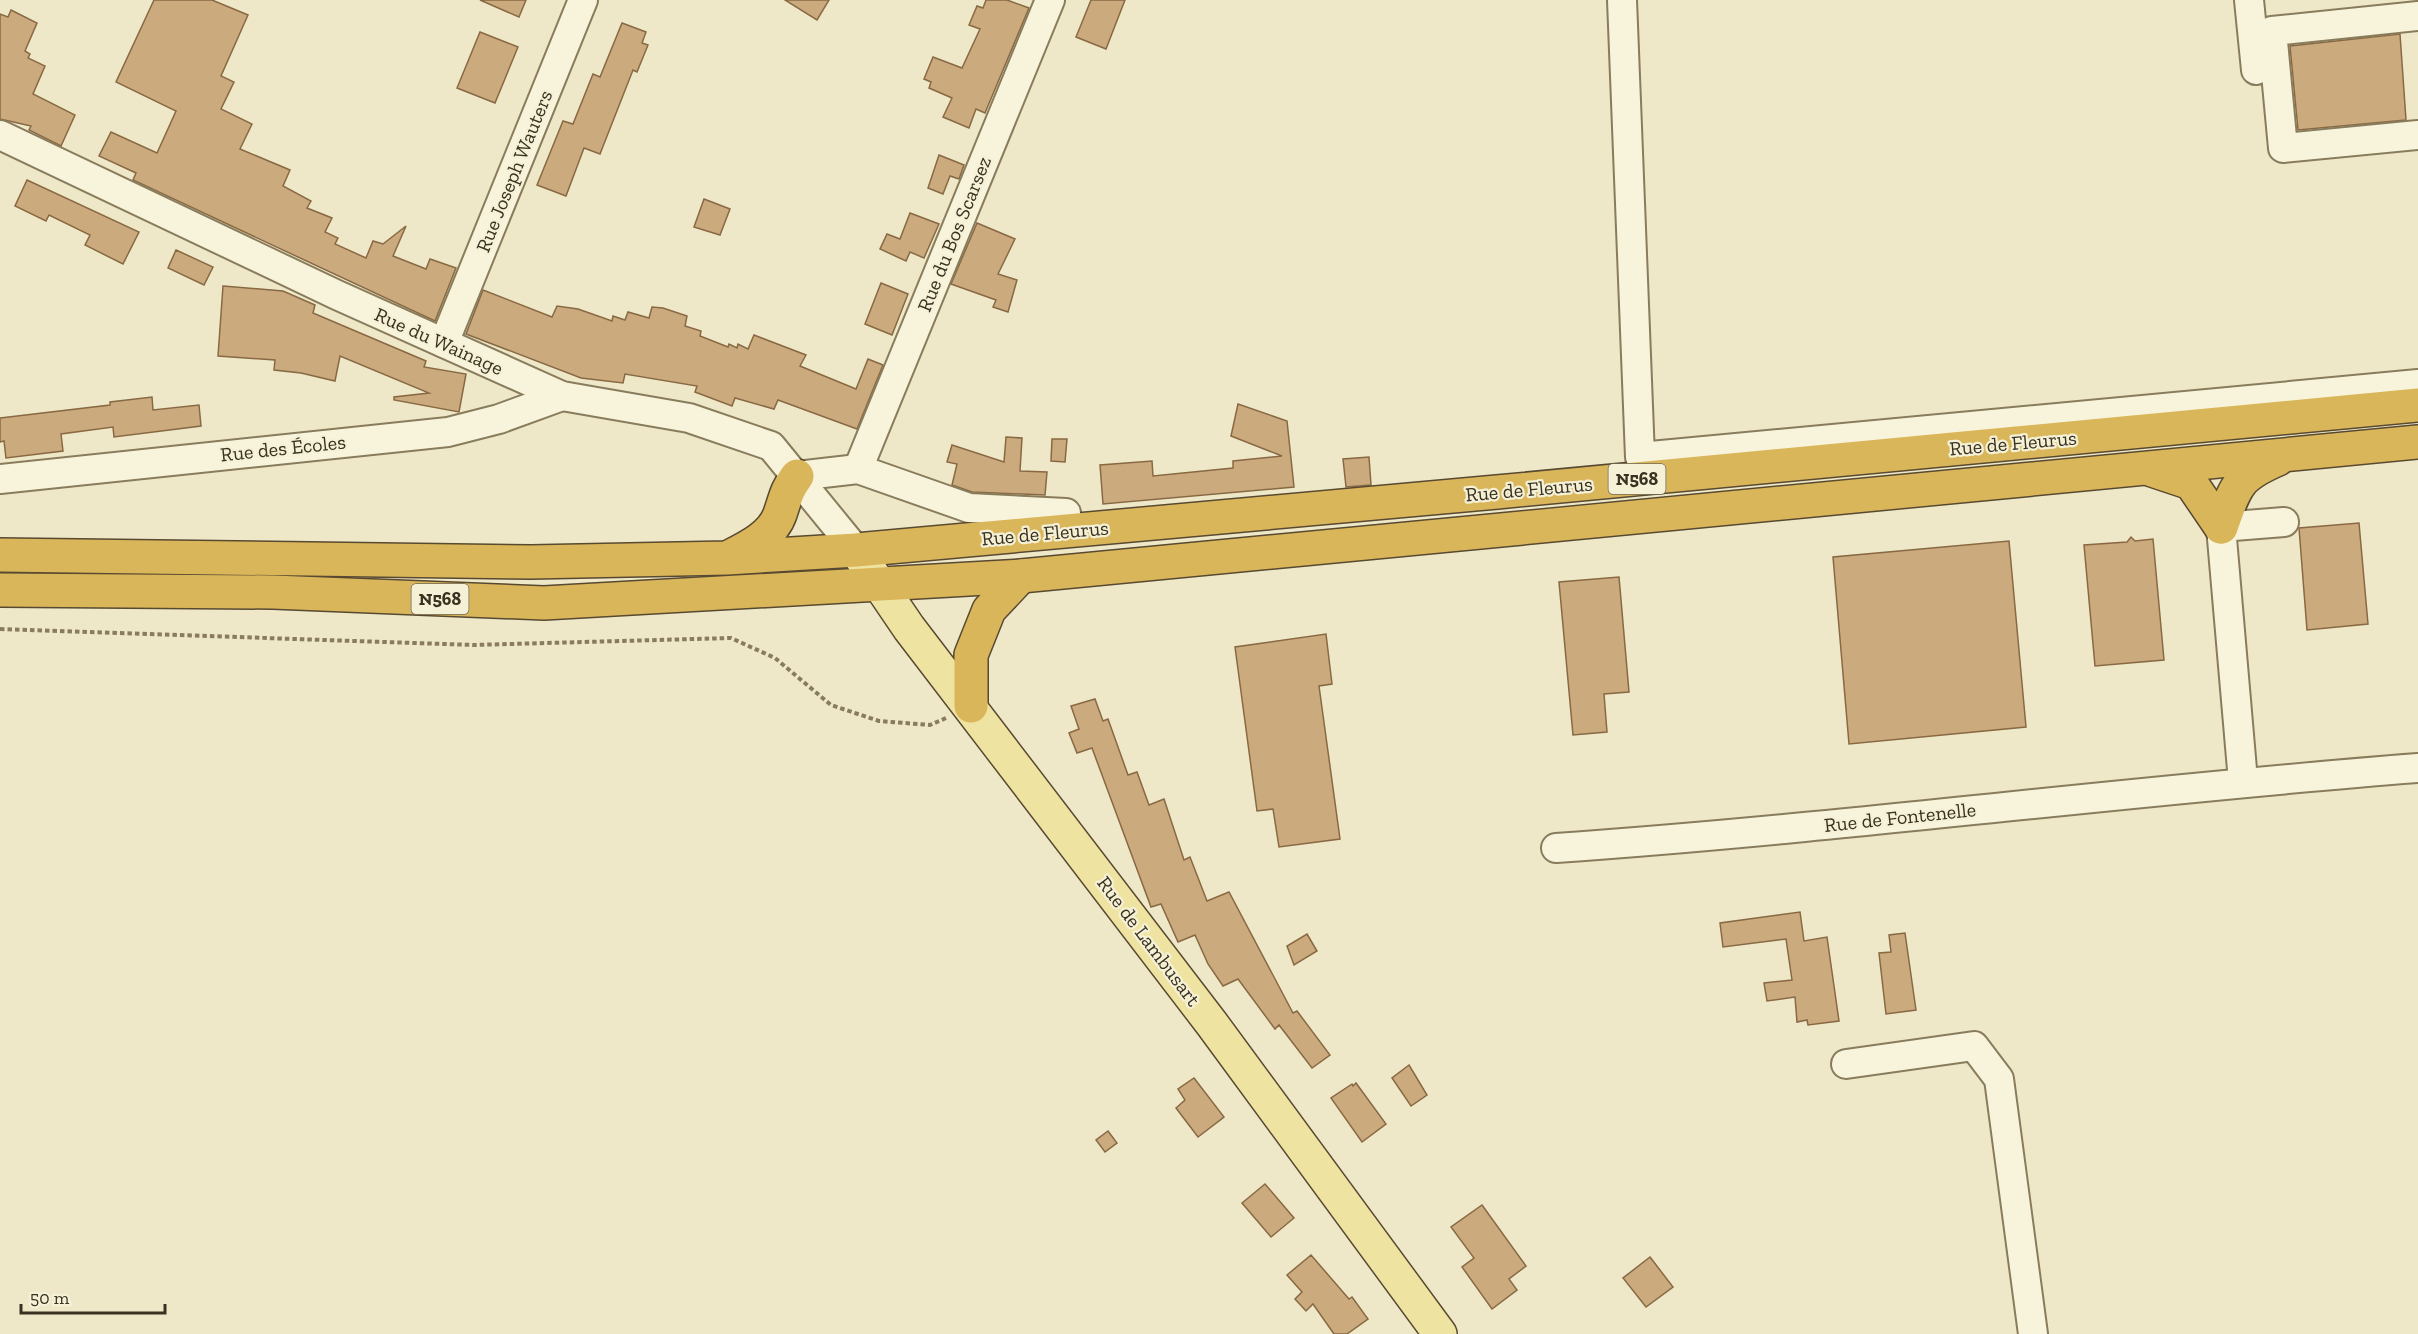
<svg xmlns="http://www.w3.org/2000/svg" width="2418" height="1334" font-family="'Zilla Slab',serif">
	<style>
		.building { fill: #cbaa7e; stroke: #886943; stroke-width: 1.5 }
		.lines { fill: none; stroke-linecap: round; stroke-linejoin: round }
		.minor-casing { stroke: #897c5d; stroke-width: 32 }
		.major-casing { stroke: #584931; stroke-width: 36 }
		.highway-casing { stroke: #584931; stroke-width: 36 }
		.path { stroke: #897c5d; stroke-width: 4; stroke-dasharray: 4.5 3; stroke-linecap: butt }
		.minor { stroke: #f8f4db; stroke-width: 28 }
		.major { stroke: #efe3a1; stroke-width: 33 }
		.highway { stroke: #dab65b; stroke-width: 33 }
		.labels { text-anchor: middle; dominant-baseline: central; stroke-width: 4.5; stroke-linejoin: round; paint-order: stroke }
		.shield { fill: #f5f1d7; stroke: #726b57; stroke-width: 1.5 }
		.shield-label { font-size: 18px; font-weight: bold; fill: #3a3120 }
		.street-label { font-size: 20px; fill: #3a3120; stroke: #f5f1d7 }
	</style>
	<rect width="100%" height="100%" fill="#eee8c8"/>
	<!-- building -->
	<g class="building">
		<polygon points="154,0 212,0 248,15 221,76 234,82 221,109 252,124 240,149 290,170 283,186 311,201 307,208 332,218 325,232 338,238 335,244 366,258 373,241 383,244 406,226 393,256 426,269 430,259 456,268 435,321 133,180 136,173 99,156 111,132 157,153 176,111 116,82"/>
		<polygon points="480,0 526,0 519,17"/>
		<polygon points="785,0 829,0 817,20"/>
		<polygon points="986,0 1007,0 1029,8 985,113 976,109 969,128 943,117 952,98 929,88 931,82 924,79 933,57 962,68 980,29 969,25 977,6 983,8"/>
		<polygon points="1091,0 1125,0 1106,49 1076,37"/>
		<polygon points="11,10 37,23 25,51 30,54 28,58 45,66 33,94 75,115 61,146 29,130 31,126 0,119 0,14 8,17"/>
		<polygon points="622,23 646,32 642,43 648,45 637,72 633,70 600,154 584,148 566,196 537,185 563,121 573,124 593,74 600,77"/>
		<polygon points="480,32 518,47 495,103 457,88"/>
		<polygon points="2400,34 2406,120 2298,130 2290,46"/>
		<polygon points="939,155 964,165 959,179 950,176 943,194 928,188"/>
		<polygon points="27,180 139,232 123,264 85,245 90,235 49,215 46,221 15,206"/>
		<polygon points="704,199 730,209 720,235 694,227"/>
		<polygon points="910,213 939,224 924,258 910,252 906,261 880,249 887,234 900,239"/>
		<polygon points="977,223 1015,239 998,274 1017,280 1008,312 993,307 996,300 951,284"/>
		<polygon points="176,250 213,267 204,285 168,268"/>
		<polygon points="881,283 908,294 892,335 865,324"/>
		<polygon points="223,286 283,291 315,305 313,313 426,361 424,367 466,374 459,412 394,400 394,397 429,393 340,356 335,381 301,373 274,370 275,360 218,356"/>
		<polygon points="483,290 552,317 557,306 578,309 612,321 613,316 625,320 628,312 649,318 652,307 663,308 687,316 685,326 701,331 700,336 728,347 729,344 737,348 738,344 748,349 754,335 806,355 800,366 856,389 868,359 883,365 857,429 778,400 774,409 735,398 732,406 695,392 697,386 625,374 623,383 581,378 466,334"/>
		<polygon points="152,397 153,410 199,405 201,426 114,437 113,427 61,434 63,451 6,458 4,441 0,442 0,418 110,405 110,402"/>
		<polygon points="1238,404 1287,421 1294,487 1103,504 1100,465 1152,461 1153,476 1233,468 1233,461 1282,456 1231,436"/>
		<polygon points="1006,437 1022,438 1020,471 1047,472 1045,495 972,492 952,485 957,464 947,462 952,445 1004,462"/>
		<polygon points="1052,439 1067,439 1065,462 1051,461"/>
		<polygon points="1369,457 1371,485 1346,487 1343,459"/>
		<polygon points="2359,523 2368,624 2307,630 2299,528"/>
		<polygon points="2131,537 2135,541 2153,539 2164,660 2095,666 2084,545 2127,542"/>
		<polygon points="2009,541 2026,727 1849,744 1833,557"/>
		<polygon points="1619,577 1629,692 1604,694 1607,732 1573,735 1559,582"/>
		<polygon points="1326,634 1332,684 1319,686 1340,839 1279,847 1273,809 1257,811 1235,647"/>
		<polygon points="1095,699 1103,721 1108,719 1128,775 1137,772 1149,805 1164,799 1184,860 1190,857 1207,901 1229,892 1293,1013 1297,1011 1330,1055 1312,1068 1279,1025 1275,1029 1238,979 1223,986 1208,964 1195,935 1178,942 1161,904 1151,907 1092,748 1077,753 1069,733 1079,729 1071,706"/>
		<polygon points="1800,912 1804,941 1827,937 1839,1021 1808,1025 1807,1020 1797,1022 1795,997 1767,1001 1764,983 1792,980 1786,939 1723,947 1720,923"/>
		<polygon points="1905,933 1916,1010 1886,1014 1879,953 1891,952 1889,935"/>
		<polygon points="1307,934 1317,951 1294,965 1287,946"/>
		<polygon points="1409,1065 1427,1095 1411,1106 1392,1078"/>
		<polygon points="1194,1078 1224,1117 1198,1137 1176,1108 1185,1100 1178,1089"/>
		<polygon points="1356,1083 1386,1124 1362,1142 1331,1098 1352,1084 1353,1086"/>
		<polygon points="1108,1131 1117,1143 1105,1152 1096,1140"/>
		<polygon points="1265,1184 1294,1218 1271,1237 1242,1203"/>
		<polygon points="1482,1205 1526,1266 1509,1279 1517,1290 1492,1309 1462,1267 1474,1258 1451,1227"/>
		<polygon points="1311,1255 1349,1299 1352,1297 1368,1319 1347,1334 1334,1334 1313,1304 1306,1311 1295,1299 1302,1292 1287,1275"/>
		<polygon points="1650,1257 1673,1287 1646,1307 1623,1278"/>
	</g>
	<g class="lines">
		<!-- minor casing -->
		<g class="minor-casing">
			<g id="minor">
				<polyline points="1622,0 1640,457 2418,384"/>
				<polyline points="2249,0 2256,70"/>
				<polyline points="2418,16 2272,31 2283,148 2418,135"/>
				<polyline points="0,135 337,295 562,396 689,418 771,446 856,550"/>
				<polyline points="444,343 583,0"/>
				<polyline points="858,469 1050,0"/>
				<polyline points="797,476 858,469 969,508 1066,513"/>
				<polyline points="0,479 448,432 499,419 562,396"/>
				<polyline points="2243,781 2221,527 2284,522"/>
				<path d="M 1556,848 C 1844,828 2130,790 2418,768"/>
				<polyline points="1846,1064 1974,1046 1999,1079 2033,1334"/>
			</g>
		</g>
		<!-- major casing -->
		<g class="major-casing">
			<polyline id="major" points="856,550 909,628 1212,1024 1440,1334"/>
		</g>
		<!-- highway casing -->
		<g class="highway-casing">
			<g id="highway">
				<polyline points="2152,470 2191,483 2221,527"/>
				<path d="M 2221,527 C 2236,486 2236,477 2278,459"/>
				<polyline points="0,555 531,562 727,558 856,550 1497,492 2418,405"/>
				<path d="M 731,556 C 749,547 773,535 780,514 C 786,497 786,491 797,476"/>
				<polyline points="0,590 273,592 544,603 1021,576 2418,442"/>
				<polyline points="971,706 971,655 989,610 1021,576"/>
			</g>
		</g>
		<!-- path -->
		<polyline class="path" points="0,629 473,645 731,638 775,658 831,705 879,721 930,725 946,718"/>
		<!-- minor -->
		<use href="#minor" class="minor"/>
		<!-- major -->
		<use href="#major" class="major"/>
		<!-- highway -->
		<use href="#highway" class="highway"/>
	</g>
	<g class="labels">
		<!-- shield labels -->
		<g class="shield">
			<rect x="1608.5" y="464" width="57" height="30" rx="4.5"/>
			<rect x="411.5" y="584" width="57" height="30" rx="4.5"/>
		</g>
		<g class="shield-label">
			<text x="1637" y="479">N568</text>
			<text x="440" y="599">N568</text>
		</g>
		<!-- street labels -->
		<g class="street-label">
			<text transform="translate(514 171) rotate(-68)">Rue Joseph Wauters</text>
			<text transform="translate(954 234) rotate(-68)">Rue du Bos Scarsez</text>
			<text transform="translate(439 341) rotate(24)">Rue du Wainage</text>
			<text transform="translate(2013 443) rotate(-5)">Rue de Fleurus</text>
			<text transform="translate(283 448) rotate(-6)">Rue des Écoles</text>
			<text transform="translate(1529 489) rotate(-5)">Rue de Fleurus</text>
			<text transform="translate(1045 533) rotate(-5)">Rue de Fleurus</text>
			<text transform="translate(1900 817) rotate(-6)">Rue de Fontenelle</text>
			<text transform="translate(1149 941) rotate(53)">Rue de Lambusart</text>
		</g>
	</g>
	<!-- scale -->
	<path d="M21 1304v9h144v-9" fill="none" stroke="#3a3120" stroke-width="3"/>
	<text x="30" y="1304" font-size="18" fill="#3a3120" stroke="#f5f1d7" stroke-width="4.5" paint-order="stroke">50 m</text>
</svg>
